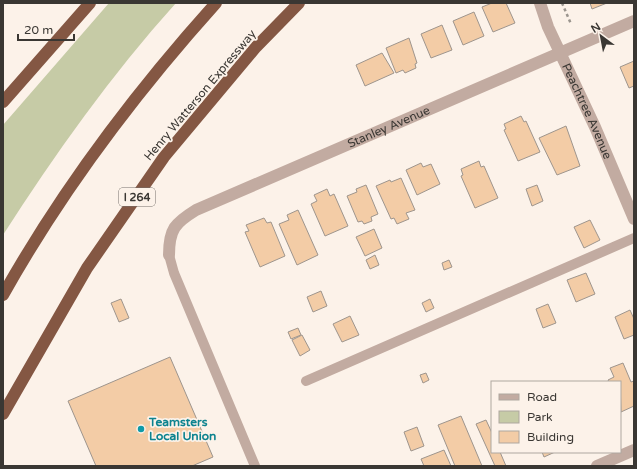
<svg xmlns="http://www.w3.org/2000/svg" width="637" height="469" font-family="'Varela Round',sans-serif">
	<style>
		.green { fill: #c6cba6 }
		.building { fill: #f3cca6; stroke: #9e958d }
		.lines { fill: none; stroke-linecap: round; stroke-linejoin: round }
		.path { stroke: #9b958e; stroke-width: 2.5; stroke-dasharray: 3 3; stroke-linecap: butt }
		.lane { stroke: #c2aba1; stroke-width: 10 }
		.street { stroke: #c2aba1; stroke-width: 12 }
		.highway { stroke: #845743; stroke-width: 12 }
		.culture-dot { fill: #0f9aa8; stroke: #fcf2e9; stroke-width: 1.5 }
		.labels { text-anchor: middle; dominant-baseline: central; stroke-width: 3.5; stroke-linejoin: round; paint-order: stroke }
		.shield { fill: #fcf2e9; stroke: #746f6a; stroke-width: 1 }
		.shield-label { font-size: 11px; font-weight: bold; fill: #3a3733 }
		.street-label { font-size: 12px; fill: #3a3733; stroke: #fcf2e9 }
		.culture-label { font-size: 12px; font-weight: bold; fill: #0d838f; stroke: #fcf2e9; text-anchor: start }
	</style>
	<rect width="100%" height="100%" fill="#fcf2e9"/>
	<!-- green -->
	<path class="green" d="M 109,3 L 176,3 C 111,75 55,154 3,235 L 3,125 Z"/>
	<!-- building -->
	<g class="building">
		<polygon points="492,3 506,3 515,23 493,32 482,7"/>
		<polygon points="590,3 607,3 592,9"/>
		<polygon points="474,12 484,36 463,45 453,21"/>
		<polygon points="442,25 452,50 431,58 421,34"/>
		<polygon points="409,38 417,63 415,64 416,68 405,73 403,70 396,73 386,48"/>
		<polygon points="382,53 394,73 365,86 356,65"/>
		<polygon points="634,61 634,86 629,88 620,67"/>
		<polygon points="521,116 524,122 526,121 540,152 518,161 504,130 506,129 504,124"/>
		<polygon points="566,126 580,166 557,175 539,138"/>
		<polygon points="479,161 481,167 484,166 498,198 475,208 461,176 463,175 461,169"/>
		<polygon points="421,163 423,167 431,164 440,184 417,195 406,170"/>
		<polygon points="401,178 415,210 406,213 409,219 397,224 394,218 391,219 376,186 390,180 391,182"/>
		<polygon points="366,185 378,214 371,217 372,221 364,224 362,221 358,222 347,196 357,192 356,189"/>
		<polygon points="537,185 543,201 532,206 526,189"/>
		<polygon points="327,189 330,196 334,194 348,226 325,236 311,204 317,201 314,195"/>
		<polygon points="298,210 318,255 297,265 279,224 289,220 287,215"/>
		<polygon points="264,218 267,223 271,222 285,256 260,267 245,232 249,231 246,225"/>
		<polygon points="590,220 600,240 584,248 574,227"/>
		<polygon points="374,229 382,248 365,256 356,237"/>
		<polygon points="375,255 379,265 370,269 366,260"/>
		<polygon points="449,260 452,267 444,270 442,263"/>
		<polygon points="586,273 595,294 576,302 567,280"/>
		<polygon points="321,291 327,306 313,312 307,297"/>
		<polygon points="121,299 129,318 119,322 111,303"/>
		<polygon points="430,299 434,308 426,312 422,303"/>
		<polygon points="548,304 556,323 543,328 536,309"/>
		<polygon points="630,310 634,319 634,335 624,339 615,317"/>
		<polygon points="350,316 359,335 342,342 333,324"/>
		<polygon points="298,328 301,335 291,339 288,332"/>
		<polygon points="302,335 310,350 300,356 292,340"/>
		<polygon points="170,357 213,457 192,466 96,466 68,401"/>
		<polygon points="623,363 631,382 634,381 634,406 621,412 620,382 609,382 608,380 614,377 610,368"/>
		<polygon points="426,373 429,380 423,383 420,375"/>
		<polygon points="461,416 482,466 455,466 438,425"/>
		<polygon points="486,420 492,433 492,452 500,452 506,466 495,466 476,424"/>
		<polygon points="417,427 424,446 411,451 404,432"/>
		<polygon points="444,450 451,466 424,466 421,459"/>
		<polygon points="542,452 555,452 544,457"/>
	</g>
	<g class="lines">
		<!-- path -->
		<polyline class="path" points="562,3 571,24"/>
		<!-- lane -->
		<g class="lane">
			<polyline points="169,255 174,273 255,466"/>
			<polyline points="306,381 634,238"/>
		</g>
		<!-- street -->
		<g class="street">
			<path id="s1" d="M 540,3 L 548,27 L 595,127 L 634,219"/>
			<path id="s2" d="M 169,255 C 169,229 175,223 196,210 L 634,21"/>
			<polyline points="597,466 634,450"/>
		</g>
		<!-- highway -->
		<g class="highway">
			<polyline points="3,102 90,3"/>
			<path d="M 3,295 C 62,190 136,92 216,3"/>
			<polyline points="3,414 87,268 164,157 256,47 299,3"/>
		</g>
	</g>
	<!-- markers -->
	<circle class="culture-dot" cx="141" cy="429" r="4"/>
	<g class="labels">
		<!-- shield labels -->
		<rect class="shield" x="119" y="188" width="36" height="18" rx="3"/>
		<g class="shield-label">
			<text x="137" y="197">I 264</text>
		</g>
		<!-- street labels -->
		<g class="street-label">
			<text transform="translate(200 95) rotate(-50)">Henry Watterson Expressway</text>
			<text stroke="none"><textPath href="#s1" startOffset="118">Peachtree Avenue</textPath></text>
			<text stroke="none"><textPath href="#s2" startOffset="266">Stanley Avenue</textPath></text>
		</g>
		<!-- culture labels -->
		<g class="culture-label">
			<text x="149" y="422">Teamsters<tspan x="149" dy="14">Local Union</tspan></text>
		</g>
	</g>
	<!-- border -->
	<rect width="637" height="469" fill="none" stroke="#3a3733" stroke-width="8"/>
	<!-- legend -->
	<rect x="491" y="381" width="130" height="72" fill="#fcf2e9" stroke="#aea7a0"/>
	<rect x="499" y="394" width="20" height="6" fill="#c2aba1" stroke="#aea7a0"/>
	<text x="527" y="401" font-size="12" fill="#3a3733">Road</text>
	<rect x="499" y="411" width="20" height="12" fill="#c6cba6" stroke="#aea7a0"/>
	<text x="527" y="421" font-size="12" fill="#3a3733">Park</text>
	<rect x="499" y="431" width="20" height="12" fill="#f3cca6" stroke="#aea7a0"/>
	<text x="527" y="441" font-size="12" fill="#3a3733">Building</text>
	<!-- north arrow -->
	<g transform="translate(601 36) rotate(328)" stroke="#fcf2e9" stroke-width="3" paint-order="stroke">
	<path d="M0-3L7 15L0 10L-7 15Z" fill="#3a3733"/>
	<text y="-6" font-size="11" font-weight="bold" text-anchor="middle" fill="#3a3733">N</text>
	</g>
	<!-- scale -->
	<path d="M18 34v6h56v-6" fill="none" stroke="#3a3733" stroke-width="2"/>
	<text x="24" y="34" font-size="12" fill="#3a3733" stroke="#fcf2e9" stroke-width="3" paint-order="stroke">20 m</text>
</svg>
